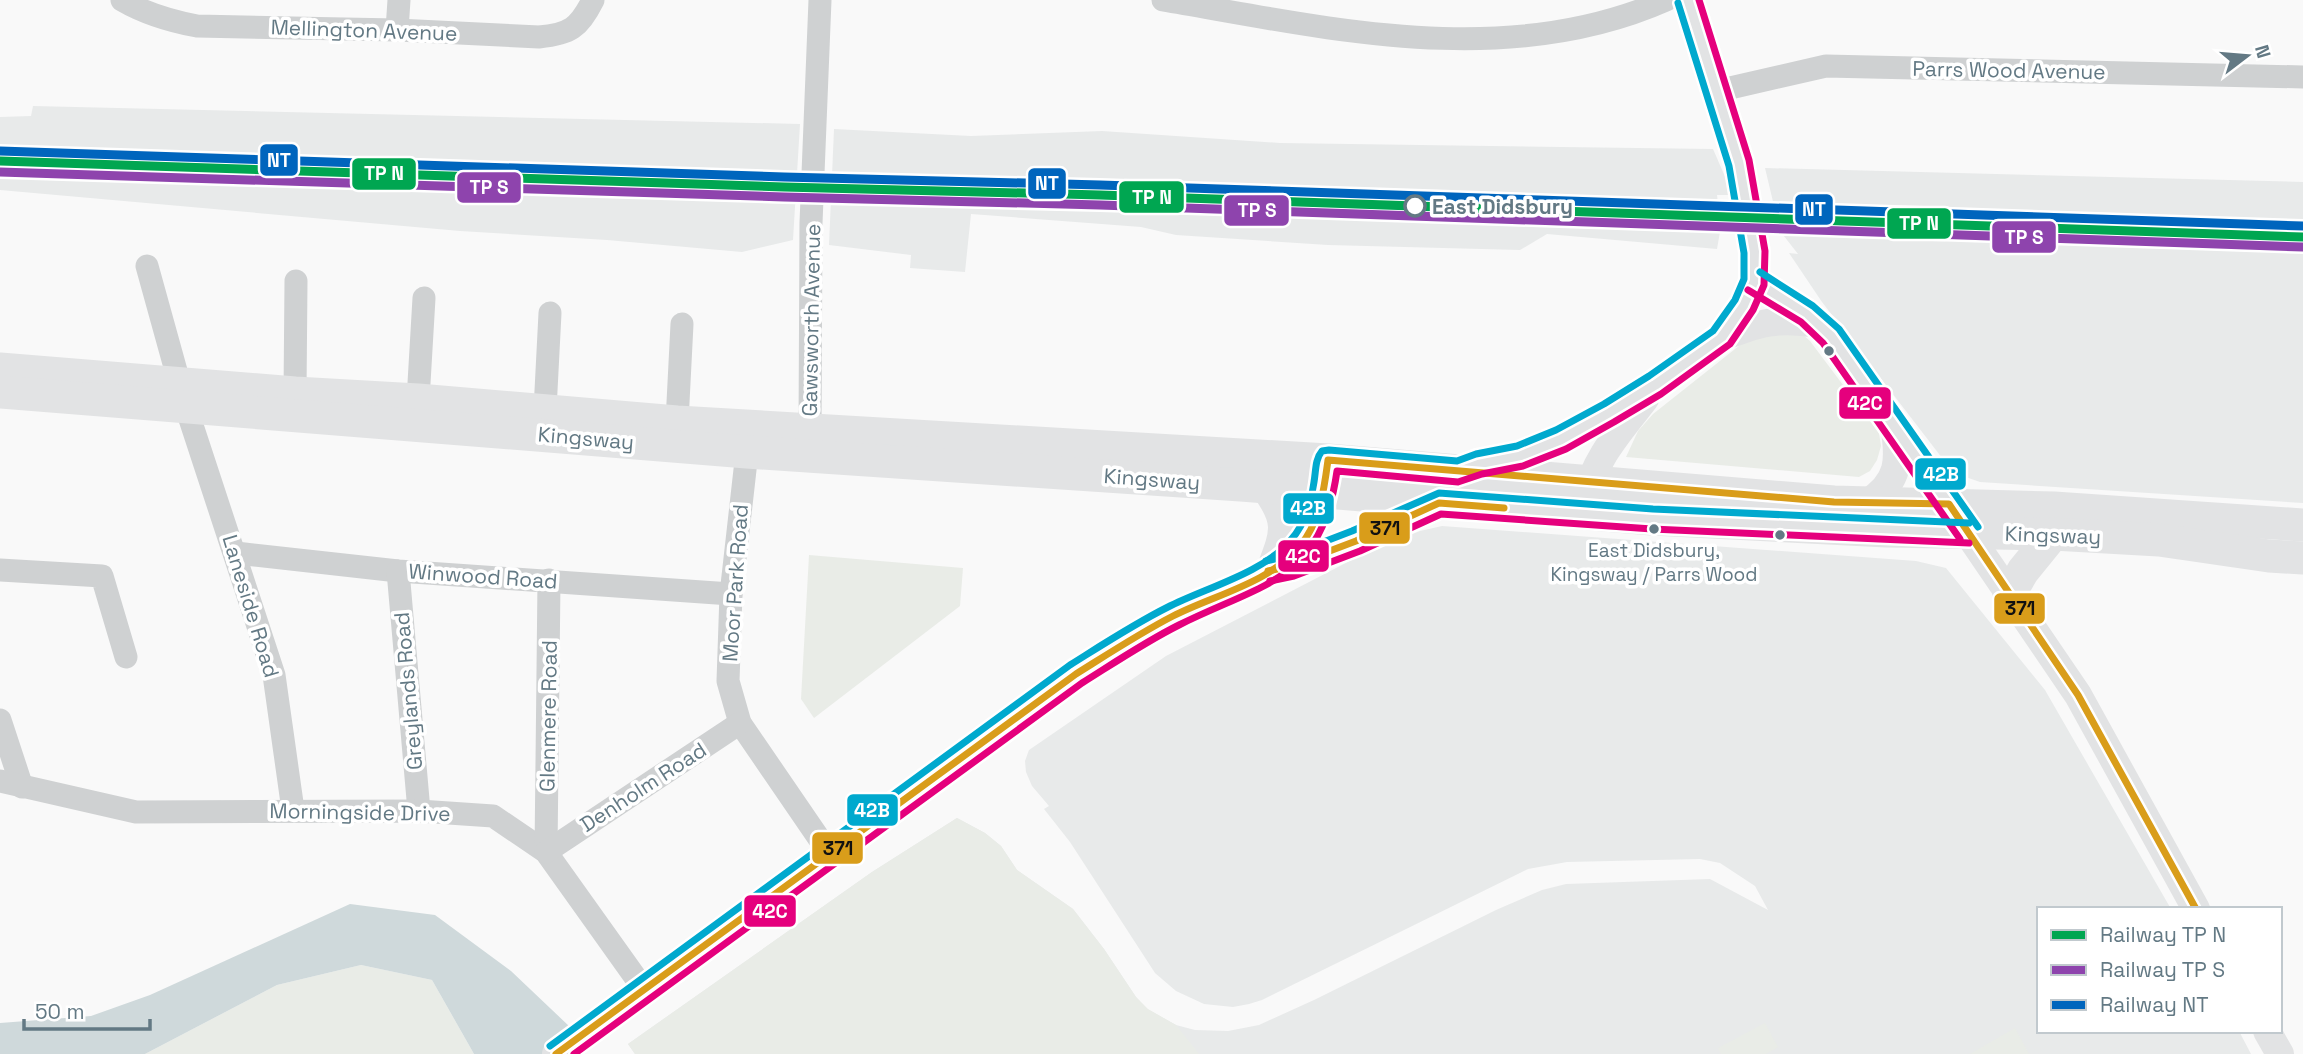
<svg xmlns="http://www.w3.org/2000/svg" width="2303" height="1054" font-family="'Space Grotesk',sans-serif">
	<style>
		.built { fill: #e8eaea }
		.green { fill: #e9ece7 }
		.water { fill: #cfd9db }
		.lines { fill: none; stroke-linecap: round; stroke-linejoin: round }
		.minor { stroke: #cfd1d2; stroke-width: 23 }
		.major { stroke: #e2e3e4; stroke-width: 28 }
		.highway { stroke: #e2e3e4; stroke-width: 33 }
		.bus-1-casing { stroke: #fff; stroke-width: 12 }
		.bus-2-casing { stroke: #fff; stroke-width: 12 }
		.bus-3-casing { stroke: #fff; stroke-width: 12 }
		.bus-1 { stroke: #d99d1a; stroke-width: 7 }
		.bus-2 { stroke: #e5007d; stroke-width: 7 }
		.bus-3 { stroke: #00a9ce; stroke-width: 7 }
		.rail-1-casing { stroke: #fff; stroke-width: 14 }
		.rail-2-casing { stroke: #fff; stroke-width: 14 }
		.rail-3-casing { stroke: #fff; stroke-width: 14 }
		.rail-1 { stroke: #00a651; stroke-width: 9 }
		.rail-2 { stroke: #8e44ad; stroke-width: 9 }
		.rail-3 { stroke: #0065bd; stroke-width: 9 }
		.stop-dot { fill: #fff; stroke: #637984; stroke-width: 3.5 }
		.bus-dot { fill: #637984; stroke: #fff; stroke-width: 2.5 }
		.labels { text-anchor: middle; dominant-baseline: central; stroke-width: 7; stroke-linejoin: round; paint-order: stroke }
		.bus-label { font-size: 19px; fill: #637984; stroke: #fff }
		.street-label { font-size: 21px; fill: #637984; stroke: #fff }
		.stop-label { font-size: 21px; font-weight: bold; fill: #637984; stroke: #fff; text-anchor: start }
		.line-badge { stroke: #fff; stroke-width: 2.5 }
		.badge-label { font-size: 19px; text-anchor: middle; font-weight: bold; fill: #fff }
		.pale-badge-label { font-size: 19px; text-anchor: middle; font-weight: bold; fill: #111 }
	</style>
	<rect width="100%" height="100%" fill="#f9f9f9"/>
	<!-- built -->
	<g class="built">
		<polygon points="33,106 800,124 793,240 742,252 607,240 460,231 0,190 0,117 31,116"/>
		<polygon points="834,129 971,136 1102,131 1280,143 1713,149 1733,195 1717,195 1721,226 1717,249 1547,234 1520,250 1328,245 1176,235 1141,227 971,214 965,272 910,268 911,255 829,245"/>
		<polygon points="1765,168 2303,182 2303,503 1980,482 1957,474 1949,467 1822,302 1789,253 1798,254 1780,231"/>
		<polygon points="1442,526 1916,561 1946,568 2045,690 2171,909 2039,909 2039,1031 2239,1031 2251,1054 635,1054 628,1044 872,872 957,818 985,833 1001,846 1017,870 1073,909 1104,949 1136,997 1147,1009 1176,1025 1195,1030 1228,1031 1259,1025 1314,1000 1496,910 1542,890 1566,884 1710,879 1768,910 1755,886 1720,863 1700,859 1567,862 1528,869 1262,1000 1249,1004 1233,1007 1204,1004 1176,991 1155,973 1070,842 1044,809 1049,806 1032,786 1026,772 1025,761 1029,750 1166,656 1365,553 1420,531"/>
	</g>
	<!-- green -->
	<g class="green">
		<polygon points="1759,330 1801,333 1810,341 1879,433 1881,446 1877,460 1870,471 1859,477 1626,457 1638,431 1653,414"/>
		<polygon points="809,555 963,568 960,606 814,718 801,699"/>
		<polygon points="957,818 985,833 1001,846 1017,870 1073,909 1104,949 1136,997 1148,1009 1176,1025 1199,1054 635,1054 628,1044 872,872"/>
		<polygon points="361,965 432,980 474,1054 145,1054 277,985"/>
		<polygon points="1765,1023 1778,1047 1766,1054 1721,1054 1718,1048"/>
		<polygon points="2015,1028 2029,1054 1970,1054"/>
	</g>
	<!-- water -->
	<polygon class="water" points="350,904 435,915 511,971 570,1027 582,1054 474,1054 432,980 361,965 277,985 145,1054 0,1054 0,1023 91,1016 150,995"/>
	<g class="lines">
		<!-- minor -->
		<g class="minor">
			<path d="M 122,0 C 146,14 170,21 197,26 L 397,30 L 539,37 C 570,34 579,28 593,0"/>
			<path d="M 1163,0 C 1328,28 1506,71 1666,0"/>
			<polyline points="397,30 399,0"/>
			<polyline points="1717,91 1826,66 2303,77"/>
			<polyline points="147,266 186,407 274,675 293,810"/>
			<polyline points="295,393 296,281"/>
			<polyline points="418,400 424,298"/>
			<polyline points="545,410 550,313"/>
			<polyline points="677,422 682,324"/>
			<polyline points="810,431 811,223 820,0"/>
			<polyline points="747,452 731,594 728,681 740,723 829,853"/>
			<polyline points="236,553 398,571 731,594"/>
			<polyline points="0,570 102,576 126,657"/>
			<polyline points="398,571 419,811"/>
			<polyline points="0,720 22,787"/>
			<polyline points="0,781 136,812 419,811 493,816 546,852 643,988"/>
			<polyline points="546,852 549,580"/>
			<polyline points="546,852 740,723"/>
		</g>
		<!-- major -->
		<g class="major">
			<polyline points="1754,281 1820,324 1856,369 2078,695 2196,909"/>
			<path d="M 1721,338 C 1757,323 1779,317 1817,324"/>
			<polyline points="1474,466 1498,461 1540,449 1609,413 1655,385 1721,338 1744,305 1754,281 1755,252 1751,220 1739,163 1688,0"/>
			<path d="M 1264,487 C 1289,522 1285,531 1270,570"/>
			<path d="M 1585,501 C 1593,460 1620,431 1645,399"/>
			<path d="M 1867,503 C 1900,482 1900,460 1894,425"/>
			<polyline points="1280,568 1290,566 1356,541 1439,503"/>
			<polyline points="2267,1031 2280,1054"/>
			<path d="M 556,1054 L 1076,674 C 1113,651 1149,627 1188,609 C 1218,594 1269,578 1293,554 C 1315,533 1323,500 1327,471"/>
		</g>
		<!-- highway -->
		<g class="highway">
			<polyline points="0,369 295,393 418,400 677,422 1328,460 1834,502 2054,508 2303,525"/>
			<polyline points="0,392 747,452 1241,485 1652,519 1887,531 2053,534 2159,540 2269,556 2303,558"/>
			<polyline points="2009,595 2023,571 2053,534"/>
		</g>
		<!-- bus-1 casing -->
		<g class="bus-1-casing">
			<g id="bus-1">
				<polyline points="1268,571 1290,566 1356,541 1439,503 1504,508"/>
				<path d="M 556,1054 L 1076,674 C 1108,654 1140,633 1173,616 C 1214,595 1270,583 1300,546 C 1320,522 1324,490 1328,460 L 1834,502 L 1949,504 L 2078,695 L 2196,909"/>
			</g>
		</g>
		<!-- bus-2 casing -->
		<g class="bus-2-casing">
			<g id="bus-2">
				<polyline points="1748,290 1801,322 1823,343 1960,539"/>
				<polyline points="1270,581 1294,576 1360,551 1441,514 1652,529 1969,543"/>
				<path d="M 574,1054 L 1082,683 C 1114,663 1145,642 1179,625 C 1265,582 1321,582 1337,471 L 1458,482 L 1482,474 L 1523,466 L 1566,449 L 1614,422 L 1661,394 L 1730,344 L 1753,310 L 1764,285 L 1765,251 L 1749,160 L 1699,0"/>
			</g>
		</g>
		<!-- bus-3 casing -->
		<g class="bus-3-casing">
			<g id="bus-3">
				<polyline points="1760,272 1813,306 1839,329 1978,527"/>
				<polyline points="1266,561 1287,556 1352,531 1439,493 1653,509 1969,523"/>
				<path d="M 550,1046 L 1070,665 C 1102,645 1134,624 1168,607 C 1205,588 1263,573 1290,541 C 1305,525 1311,503 1314,482 C 1316,471 1315,459 1322,451 L 1329,450 L 1457,461 L 1476,454 L 1517,446 L 1556,430 L 1604,404 L 1649,376 L 1713,331 L 1735,300 L 1744,279 L 1744,253 L 1729,166 L 1678,3"/>
			</g>
		</g>
		<!-- bus-1 -->
		<use href="#bus-1" class="bus-1"/>
		<!-- bus-2 -->
		<use href="#bus-2" class="bus-2"/>
		<!-- bus-3 -->
		<use href="#bus-3" class="bus-3"/>
		<!-- rail-1 casing -->
		<g class="rail-1-casing">
			<polyline id="rail-1" points="0,161 784,187 1100,195 2303,237"/>
		</g>
		<!-- rail-2 casing -->
		<g class="rail-2-casing">
			<polyline id="rail-2" points="0,172 784,197 1100,205 2303,247"/>
		</g>
		<!-- rail-3 casing -->
		<g class="rail-3-casing">
			<polyline id="rail-3" points="0,151 784,177 1100,185 2303,226"/>
		</g>
		<!-- rail-1 -->
		<use href="#rail-1" class="rail-1"/>
		<!-- rail-2 -->
		<use href="#rail-2" class="rail-2"/>
		<!-- rail-3 -->
		<use href="#rail-3" class="rail-3"/>
	</g>
	<!-- markers -->
	<circle class="stop-dot" cx="1415" cy="206" r="10"/>
	<g class="bus-dot">
		<circle cx="1829" cy="351" r="6"/>
		<circle cx="1654" cy="529" r="6"/>
		<circle cx="1780" cy="535" r="6"/>
	</g>
	<g class="labels">
		<!-- bus labels -->
		<g class="bus-label">
			<text x="1654" y="550">East Didsbury,<tspan x="1654" dy="24">Kingsway / Parrs Wood</tspan></text>
		</g>
		<!-- street labels -->
		<g class="street-label">
			<text transform="translate(364 30) rotate(2)">Mellington Avenue</text>
			<text transform="translate(2009 70) rotate(1)">Parrs Wood Avenue</text>
			<text transform="translate(811 320) rotate(-89)">Gawsworth Avenue</text>
			<text transform="translate(586 438) rotate(5)">Kingsway</text>
			<text transform="translate(1152 479) rotate(4)">Kingsway</text>
			<text transform="translate(2053 535) rotate(2)">Kingsway</text>
			<text transform="translate(483 576) rotate(4)">Winwood Road</text>
			<text transform="translate(735 583) rotate(-86)">Moor Park Road</text>
			<text transform="translate(251 606) rotate(73)">Laneside Road</text>
			<text transform="translate(408 691) rotate(-95)">Greylands Road</text>
			<text transform="translate(548 716) rotate(-89)">Glenmere Road</text>
			<text transform="translate(643 787) rotate(-33)">Denholm Road</text>
			<text transform="translate(360 812) rotate(1)">Morningside Drive</text>
		</g>
		<!-- stop labels -->
		<g class="stop-label">
			<text x="1432" y="206">East Didsbury</text>
		</g>
	</g>
	<g class="line-badge">
		<rect x="259" y="143" width="40" height="34" rx="7" fill="#0065bd"/>
		<rect x="351" y="157" width="66" height="34" rx="7" fill="#00a651"/>
		<rect x="1027" y="167" width="40" height="33" rx="7" fill="#0065bd"/>
		<rect x="456" y="171" width="66" height="33" rx="7" fill="#8e44ad"/>
		<rect x="1118" y="180" width="67" height="34" rx="7" fill="#00a651"/>
		<rect x="1794" y="193" width="40" height="33" rx="7" fill="#0065bd"/>
		<rect x="1223" y="194" width="67" height="33" rx="7" fill="#8e44ad"/>
		<rect x="1886" y="207" width="66" height="33" rx="7" fill="#00a651"/>
		<rect x="1991" y="220" width="66" height="34" rx="7" fill="#8e44ad"/>
		<rect x="1838" y="386" width="54" height="34" rx="7" fill="#e5007d"/>
		<rect x="1914" y="457" width="53" height="34" rx="7" fill="#00a9ce"/>
		<rect x="1282" y="492" width="53" height="33" rx="7" fill="#00a9ce"/>
		<rect x="1358" y="511" width="53" height="34" rx="7" fill="#d99d1a"/>
		<rect x="1277" y="539" width="53" height="34" rx="7" fill="#e5007d"/>
		<rect x="1993" y="592" width="53" height="33" rx="7" fill="#d99d1a"/>
		<rect x="846" y="793" width="53" height="34" rx="7" fill="#00a9ce"/>
		<rect x="811" y="831" width="53" height="34" rx="7" fill="#d99d1a"/>
		<rect x="743" y="894" width="54" height="34" rx="7" fill="#e5007d"/>
	</g>
	<g class="badge-label">
		<text x="279" y="167">NT</text>
		<text x="384" y="180">TP N</text>
		<text x="1047" y="190">NT</text>
		<text x="489" y="194">TP S</text>
		<text x="1152" y="204">TP N</text>
		<text x="1814" y="216">NT</text>
		<text x="1257" y="217">TP S</text>
		<text x="1919" y="230">TP N</text>
		<text x="2024" y="244">TP S</text>
		<text x="1865" y="410">42C</text>
		<text x="1941" y="481">42B</text>
		<text x="1308" y="515">42B</text>
		<text x="1303" y="563">42C</text>
		<text x="872" y="817">42B</text>
		<text x="770" y="918">42C</text>
	</g>
	<g class="pale-badge-label">
		<text x="1385" y="535">371</text>
		<text x="2020" y="615">371</text>
		<text x="838" y="855">371</text>
	</g>
	<!-- legend -->
	<rect x="2037" y="907" width="245" height="126" fill="#ffffff" stroke="#c1c9ce" stroke-width="2"/>
	<rect x="2051" y="930" width="35" height="10" fill="#00a651" stroke="#c1c9ce" stroke-width="2"/>
	<text x="2100" y="942" font-size="21" fill="#637984">Railway TP N</text>
	<rect x="2051" y="965" width="35" height="10" fill="#8e44ad" stroke="#c1c9ce" stroke-width="2"/>
	<text x="2100" y="977" font-size="21" fill="#637984">Railway TP S</text>
	<rect x="2051" y="1000" width="35" height="10" fill="#0065bd" stroke="#c1c9ce" stroke-width="2"/>
	<text x="2100" y="1012" font-size="21" fill="#637984">Railway NT</text>
	<!-- north arrow -->
	<g transform="translate(2247 56) rotate(74)" stroke="#ffffff" stroke-width="5" paint-order="stroke">
	<path d="M0-5L12 26L0 18L-12 26Z" fill="#637984"/>
	<text y="-10" font-size="19" font-weight="bold" text-anchor="middle" fill="#637984">N</text>
	</g>
	<!-- scale -->
	<path d="M24 1019v10h126v-10" fill="none" stroke="#637984" stroke-width="3.5"/>
	<text x="35" y="1019" font-size="21" fill="#637984" stroke="#ffffff" stroke-width="5" paint-order="stroke">50 m</text>
</svg>
